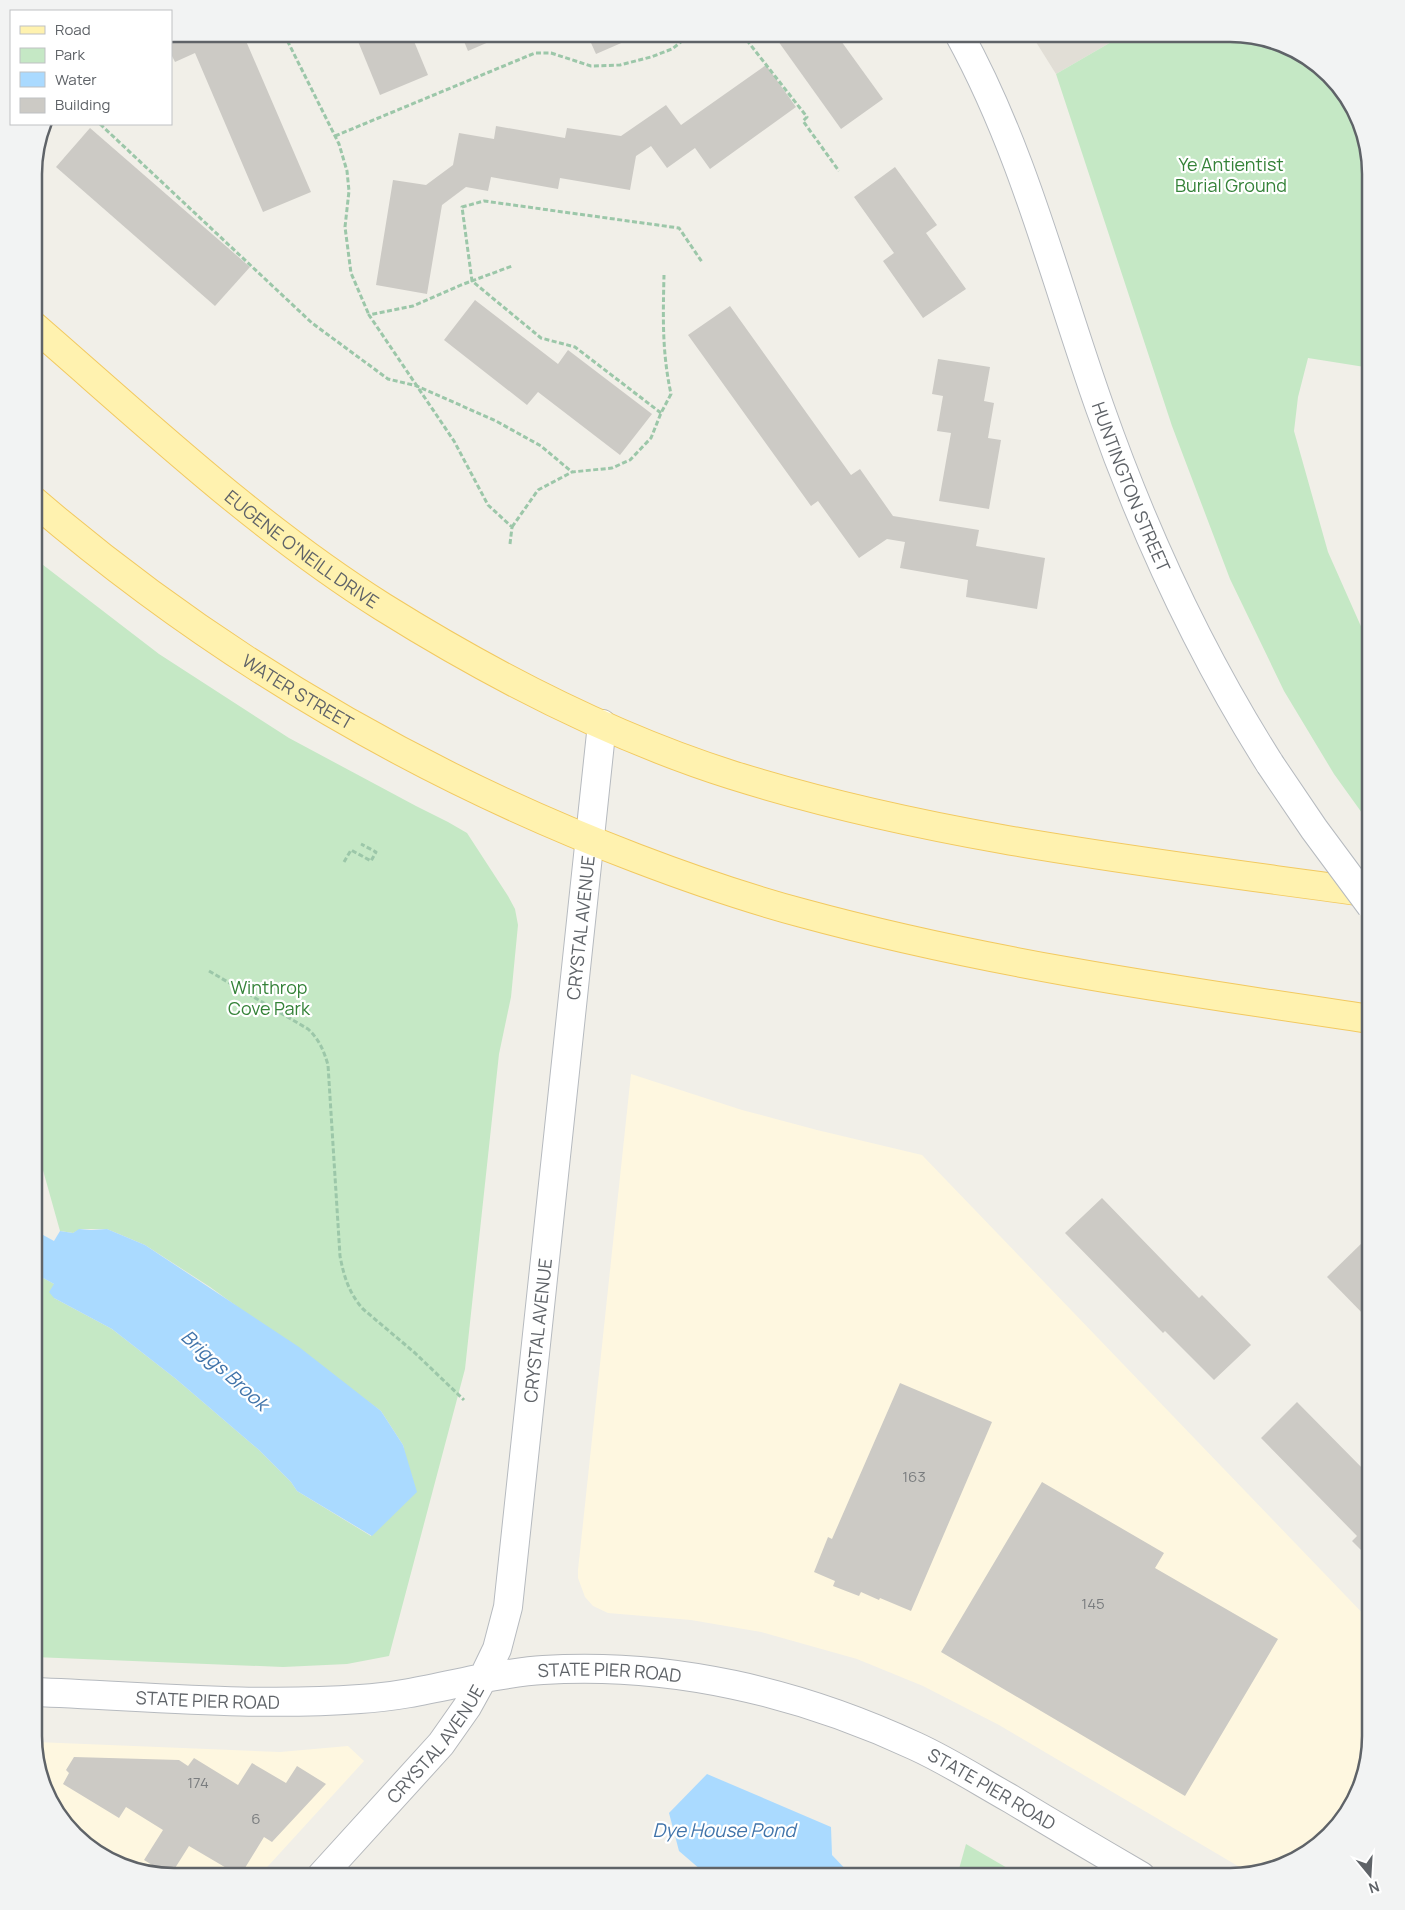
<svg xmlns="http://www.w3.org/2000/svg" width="1405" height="1910" font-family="Manrope,sans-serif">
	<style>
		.commercial { fill: #fef7e0 }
		.education { fill: #e1ded6 }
		.green { fill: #c5e8c5 }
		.water { fill: #aadaff }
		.building { fill: #cccac5 }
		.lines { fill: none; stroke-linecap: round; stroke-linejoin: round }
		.minor-casing { stroke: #b5b8bc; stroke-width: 30 }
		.secondary-casing { stroke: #b6babf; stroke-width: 30 }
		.primary-casing { stroke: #f2c960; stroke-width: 30 }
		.path { stroke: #9cc7a9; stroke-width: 3; stroke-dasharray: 5 2.5; stroke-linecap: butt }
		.minor { stroke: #fff; stroke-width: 28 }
		.secondary { stroke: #fff; stroke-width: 28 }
		.primary { stroke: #fff2af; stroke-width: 28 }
		.secondary-bridge-casing { stroke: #b6babf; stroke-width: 30; stroke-linecap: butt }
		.secondary-bridge { stroke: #fff; stroke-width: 28 }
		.labels { text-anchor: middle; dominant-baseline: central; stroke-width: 4.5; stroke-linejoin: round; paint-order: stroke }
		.number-label { font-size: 15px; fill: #7a7d7f }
		.park-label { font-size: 18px; fill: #348238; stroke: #fff }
		.street-label { font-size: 18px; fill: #5f6368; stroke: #fff }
		.water-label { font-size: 19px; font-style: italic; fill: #4174aa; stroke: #fff }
		.rim { fill: none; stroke: #5f6368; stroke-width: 2.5 }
	</style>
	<rect width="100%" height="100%" fill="#f1efe8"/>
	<!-- commercial -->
	<g class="commercial">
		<polygon points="631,1074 742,1110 817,1130 922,1155 1371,1622 1371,1736 1352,1806 1301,1857 1248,1872 999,1725 923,1686 857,1659 761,1632 691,1620 608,1613 593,1606 585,1597 578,1578 578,1570"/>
		<polygon points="36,1742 280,1752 348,1746 364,1761 259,1876 166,1876 104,1857 53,1806"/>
	</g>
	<!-- education -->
	<polygon class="education" points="1031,34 1125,34 1056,74"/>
	<!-- green -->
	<g class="green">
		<polygon points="1125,34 1239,34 1301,53 1352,104 1371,175 1371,368 1308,358 1298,397 1294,431 1328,552 1371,649 1371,814 1362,813 1334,774 1284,691 1230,579 1172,426 1056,74"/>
		<polygon points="34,558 159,654 289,738 416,806 448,822 467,833 508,896 515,909 518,925 511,997 499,1054 465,1369 389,1656 347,1664 283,1667 34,1657 34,1340 36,1274 54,1284 54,1298 112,1329 176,1379 259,1450 291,1482 297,1491 371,1536 406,1459 403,1445 381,1411 210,1287 145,1245 107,1229 81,1229 73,1233 60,1231 34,1138"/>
		<polygon points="966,1844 1021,1876 957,1876"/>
	</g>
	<!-- water -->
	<g class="water">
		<polygon points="79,1229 91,1230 107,1229 145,1245 299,1347 381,1411 403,1445 417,1492 372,1536 297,1491 291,1482 259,1450 176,1379 112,1329 54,1298 49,1292 54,1284 34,1273 34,1230 54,1241 60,1231 73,1233"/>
		<polygon points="707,1774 831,1827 832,1855 852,1876 708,1876 679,1851 669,1813"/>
	</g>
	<!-- building -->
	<g class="building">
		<polygon points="171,34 218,34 221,40 235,34 243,34 311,192 263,212 195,53 175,62 171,54"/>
		<polygon points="355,34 411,34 428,75 380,95"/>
		<polygon points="461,34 507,34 468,51"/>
		<polygon points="587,34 642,34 596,54"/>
		<polygon points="773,34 836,34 883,99 841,129"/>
		<polygon points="766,65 796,107 710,169 695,148 667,168 651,146 636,156 630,190 560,178 558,189 491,177 488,191 466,187 442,205 427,294 376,285 393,180 426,185 453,165 459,133 494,139 496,126 565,138 567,128 621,136 666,105 681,125"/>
		<polygon points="90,128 250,267 215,306 56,167"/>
		<polygon points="895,167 937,225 926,233 966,289 923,318 883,261 894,253 854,197"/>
		<polygon points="475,300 558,364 568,350 652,414 620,455 538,392 527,405 444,340"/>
		<polygon points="730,306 851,475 860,469 893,516 979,530 976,546 1045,558 1037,609 966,597 968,580 900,568 905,542 887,539 859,558 818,501 811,506 688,335"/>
		<polygon points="938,359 990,367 984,401 994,403 988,438 1001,440 989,509 939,501 951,433 937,431 943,396 932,394"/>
		<polygon points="1102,1198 1199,1298 1202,1295 1251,1345 1214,1380 1165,1331 1163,1333 1065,1233"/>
		<polygon points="1364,1241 1371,1249 1371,1322 1327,1277"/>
		<polygon points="900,1383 992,1422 911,1611 880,1598 879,1600 861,1592 859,1596 833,1586 835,1581 814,1572 828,1537 832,1539"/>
		<polygon points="1297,1402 1371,1477 1371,1560 1352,1541 1357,1536 1261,1438"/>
		<polygon points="1042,1482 1164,1553 1155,1568 1278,1639 1185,1796 941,1652"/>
		<polygon points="74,1757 179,1760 188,1766 194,1758 238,1785 252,1763 286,1783 297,1766 326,1784 272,1842 264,1837 240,1876 189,1846 170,1876 144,1860 163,1830 126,1807 119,1818 63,1784 69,1773 66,1770"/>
	</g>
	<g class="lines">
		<!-- minor casing -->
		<g class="minor-casing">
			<g id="minor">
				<path id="s1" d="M 321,1876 L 441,1744 L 467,1707 L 483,1678 C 503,1675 523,1671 543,1670 C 671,1662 799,1692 915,1746 C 948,1761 979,1781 1011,1799 C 1054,1825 1098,1851 1141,1876"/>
			</g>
		</g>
		<!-- secondary casing -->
		<g class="secondary-casing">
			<g id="secondary">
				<path id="s2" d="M 959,34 C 1024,152 1055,281 1100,408 C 1144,533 1199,652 1270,764"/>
				<path id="s3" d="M 34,1692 C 143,1696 251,1707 360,1699 C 401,1697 443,1686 483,1678 L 497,1649 L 508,1607 L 602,724"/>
			</g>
		</g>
		<!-- primary casing -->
		<g class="primary-casing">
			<g id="primary">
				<path id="s4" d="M 34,326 C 147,424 256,527 383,607 C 492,675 609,736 732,775 C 939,840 1157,863 1371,893"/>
				<path id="s5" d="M 34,501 C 213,654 416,774 636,858 C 691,879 746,898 802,913 C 989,964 1181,991 1371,1019"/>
			</g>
		</g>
		<!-- path -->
		<g class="path">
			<polyline points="284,34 339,144 347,171 349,191 345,227 351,273 369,315"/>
			<polyline points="742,34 807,117 803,121 839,171"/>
			<polyline points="100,124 312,323 388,379 417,386 496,421 541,446 572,472"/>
			<polyline points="335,136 535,53 551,53 591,66 620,65 651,57 672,49 691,34"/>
			<polyline points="661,413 575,347 541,338 472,281 462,207 484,201 679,228 702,262"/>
			<path d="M 512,527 L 538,490 L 572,472 L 612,468 L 630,460 L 651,438 L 661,413 L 671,394 C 662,352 663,318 664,275"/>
			<polyline points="510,544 512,527 488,505 454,441 369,315 413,306 461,285 512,266"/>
			<polyline points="344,862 351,850 371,861 376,852 361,844"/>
			<path d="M 209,971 L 308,1029 C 319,1039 324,1051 328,1065 L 340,1256 C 344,1277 349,1293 363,1309 L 415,1353 L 464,1400"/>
		</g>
		<!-- minor -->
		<use href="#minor" class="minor"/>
		<!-- secondary -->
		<use href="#secondary" class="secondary"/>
		<!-- primary -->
		<use href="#primary" class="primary"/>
		<!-- secondary-bridge casing -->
		<g class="secondary-bridge-casing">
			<polyline id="secondary-bridge" points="1270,764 1314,829 1371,906"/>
		</g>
		<!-- secondary-bridge -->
		<use href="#secondary-bridge" class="secondary-bridge"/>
	</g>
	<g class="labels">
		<!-- number labels -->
		<g class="number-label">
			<text x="914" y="1476">163</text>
			<text x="1093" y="1603">145</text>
			<text x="198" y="1782">174</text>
			<text x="256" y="1818">6</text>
		</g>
		<!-- park labels -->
		<g class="park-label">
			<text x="1231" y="164">Ye Antientist<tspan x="1231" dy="21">Burial Ground</tspan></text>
			<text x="269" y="987">Winthrop<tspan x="269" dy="21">Cove Park</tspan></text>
		</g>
		<!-- street labels -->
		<g class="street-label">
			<text stroke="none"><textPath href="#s2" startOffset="485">HUNTINGTON STREET</textPath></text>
			<text stroke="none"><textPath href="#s4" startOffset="349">EUGENE O'NEILL DRIVE</textPath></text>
			<text stroke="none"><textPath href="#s5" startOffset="326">WATER STREET</textPath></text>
			<text stroke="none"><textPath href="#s3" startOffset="1210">CRYSTAL AVENUE</textPath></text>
			<text stroke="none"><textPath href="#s3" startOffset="805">CRYSTAL AVENUE</textPath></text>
			<text stroke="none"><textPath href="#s1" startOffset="384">STATE PIER ROAD</textPath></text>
			<text stroke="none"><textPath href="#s3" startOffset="174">STATE PIER ROAD</textPath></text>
			<text stroke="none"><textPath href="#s1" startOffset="175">CRYSTAL AVENUE</textPath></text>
			<text stroke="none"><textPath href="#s1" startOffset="789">STATE PIER ROAD</textPath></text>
		</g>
		<!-- water labels -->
		<g class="water-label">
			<text transform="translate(225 1370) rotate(42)">Briggs Brook</text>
			<text x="724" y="1830">Dye House Pond</text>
		</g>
	</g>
	<!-- crop -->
	<path d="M0 0H1405V1910H0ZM174 42H1230A132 132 0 0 1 1362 174V1736A132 132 0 0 1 1230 1868H174A132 132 0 0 1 42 1736V174A132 132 0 0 1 174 42Z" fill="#f2f3f3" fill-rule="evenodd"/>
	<path class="rim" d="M174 42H1230A132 132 0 0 1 1362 174V1736A132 132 0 0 1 1230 1868H174A132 132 0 0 1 42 1736V174A132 132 0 0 1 174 42Z"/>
	<!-- legend -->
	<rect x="10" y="10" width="162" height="115" fill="#ffffff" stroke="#bfc1c3"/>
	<rect x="20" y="26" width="25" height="8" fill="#fff2af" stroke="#bfc1c3"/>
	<text x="55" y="35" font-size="15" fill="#5f6368">Road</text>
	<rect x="20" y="48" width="25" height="15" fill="#c5e8c5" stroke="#bfc1c3"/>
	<text x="55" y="60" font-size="15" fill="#5f6368">Park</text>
	<rect x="20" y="72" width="25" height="15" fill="#aadaff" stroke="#bfc1c3"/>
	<text x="55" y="85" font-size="15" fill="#5f6368">Water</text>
	<rect x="20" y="98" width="25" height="15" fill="#cccac5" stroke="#bfc1c3"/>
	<text x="55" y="110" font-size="15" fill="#5f6368">Building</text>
	<!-- north arrow -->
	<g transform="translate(1370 1875) rotate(162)" stroke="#ffffff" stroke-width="4" paint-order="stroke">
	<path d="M0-4L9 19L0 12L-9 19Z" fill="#5f6368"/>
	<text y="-8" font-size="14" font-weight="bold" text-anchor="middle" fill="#5f6368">N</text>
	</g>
</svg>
